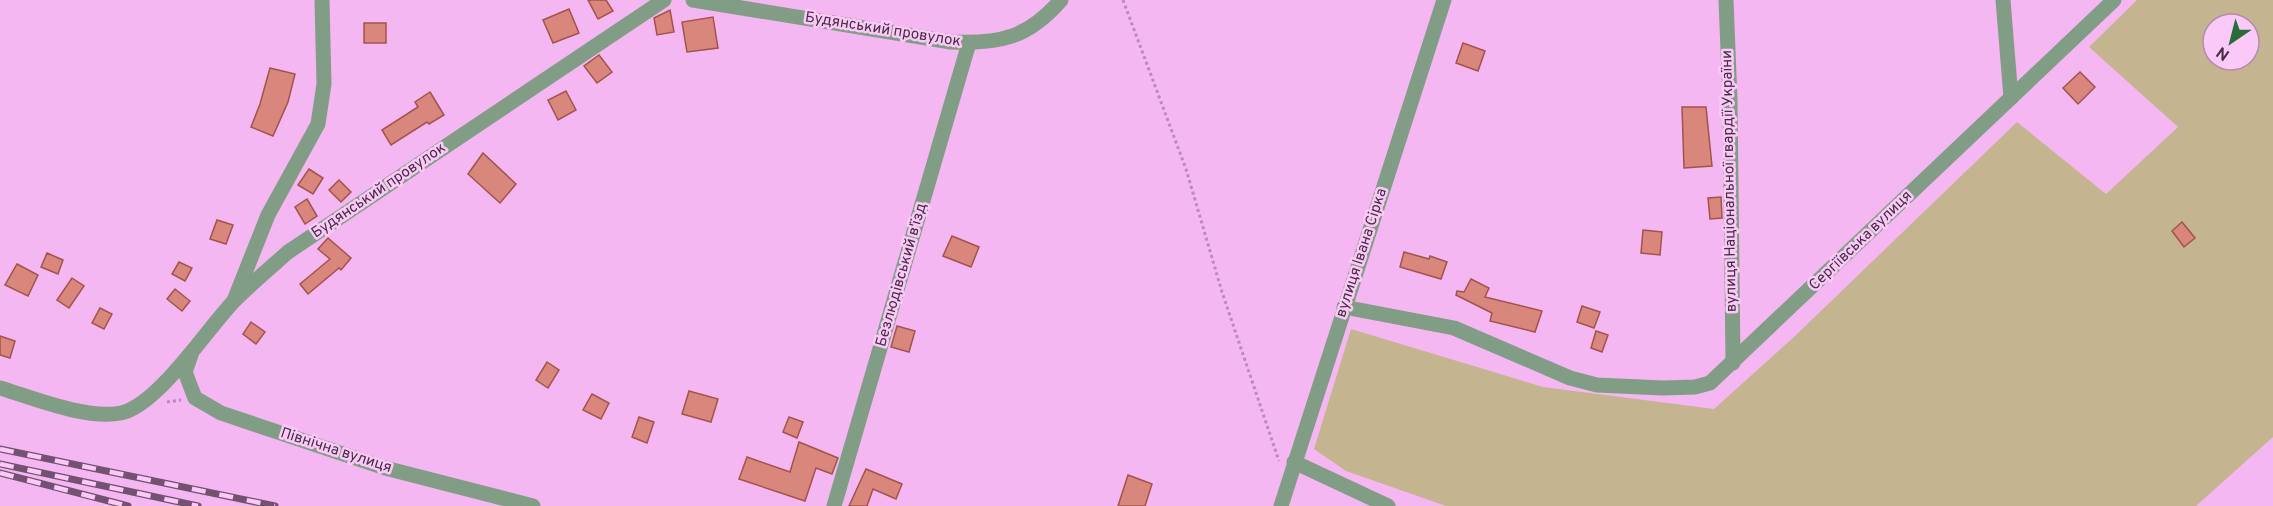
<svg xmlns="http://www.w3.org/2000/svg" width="2273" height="506" font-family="Overpass,sans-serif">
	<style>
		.green { fill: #c4b590; fill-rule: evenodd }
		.building { fill: #d9877c; stroke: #a1544b; stroke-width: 1.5 }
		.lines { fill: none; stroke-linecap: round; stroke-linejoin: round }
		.path { stroke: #bb8ab8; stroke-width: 3; stroke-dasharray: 3 3; stroke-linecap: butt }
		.street { stroke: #829d86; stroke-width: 15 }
		.rail-casing { stroke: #735171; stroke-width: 7 }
		.rail { stroke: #fbc9f8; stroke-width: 4.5; stroke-dasharray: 14; stroke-linecap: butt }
		.labels { text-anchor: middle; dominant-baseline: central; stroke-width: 5; stroke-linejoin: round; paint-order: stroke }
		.street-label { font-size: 15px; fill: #472e45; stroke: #fbc9f8 }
	</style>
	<rect width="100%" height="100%" fill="#f5b7f1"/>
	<!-- green -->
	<path class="green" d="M 2137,0 L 2273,0 L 2273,437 L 2196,506 L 1446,506 L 1346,471 L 1314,449 L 1351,329 L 1543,387 L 1714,409 L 1795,336 L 2017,122 L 2106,194 L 2178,127 L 2089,47 ZM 2213,24 L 2249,24 L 2249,60 L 2213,60 Z"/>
	<!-- building -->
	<g class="building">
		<polygon points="588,0 606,0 613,11 598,19"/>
		<polygon points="569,9 579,33 553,43 543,20"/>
		<polygon points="670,10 674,32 657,35 654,18"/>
		<polygon points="713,17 718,48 687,52 682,22"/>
		<rect x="364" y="23" width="22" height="20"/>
		<polygon points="1463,43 1485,51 1478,71 1456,63"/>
		<polygon points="599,55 612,72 597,83 584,66"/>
		<polygon points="270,68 295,74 288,102 273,136 251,127 260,104"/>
		<polygon points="2080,72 2095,87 2078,104 2063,88"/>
		<polygon points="566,91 576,110 558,120 548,100"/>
		<polygon points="430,92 444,115 429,124 427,122 391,145 382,130 418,107 415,102"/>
		<polygon points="1682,107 1706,107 1712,166 1684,168"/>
		<polygon points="483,153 516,184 500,203 468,174"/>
		<polygon points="309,169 323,178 313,194 298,185"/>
		<polygon points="339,180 351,192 341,202 329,190"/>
		<polygon points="1721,197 1722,218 1710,219 1708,198"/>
		<polygon points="307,199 317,216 305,224 295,207"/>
		<polygon points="217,220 233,225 226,244 210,239"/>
		<polygon points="2182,222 2195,238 2184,247 2172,231"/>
		<polygon points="1643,230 1662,232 1660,255 1641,253"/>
		<polygon points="952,236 979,247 971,267 943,256"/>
		<polygon points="328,238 351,258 341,270 339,268 308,294 300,284 330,259 318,249"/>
		<polygon points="1404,252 1429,259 1430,256 1447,262 1441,279 1400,267"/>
		<polygon points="47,253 63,260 58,274 41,267"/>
		<polygon points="179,262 192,268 185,281 172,274"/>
		<polygon points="17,264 38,275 28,296 5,285"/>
		<polygon points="72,278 84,286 69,308 57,300"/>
		<polygon points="1471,279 1489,288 1485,297 1542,311 1535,332 1490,321 1492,313 1456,295 1457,291 1464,292"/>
		<polygon points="175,289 190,301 182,311 167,299"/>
		<polygon points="1582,306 1600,312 1594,328 1577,322"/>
		<polygon points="100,308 112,314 104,329 92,323"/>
		<polygon points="251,322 265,332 256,344 243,334"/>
		<polygon points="897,326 915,331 909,352 891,347"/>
		<polygon points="1596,331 1608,335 1602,352 1591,348"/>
		<polygon points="0,336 15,341 10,358 0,355"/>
		<polygon points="547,362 559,370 548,388 536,380"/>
		<polygon points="689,391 718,399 711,422 682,414"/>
		<polygon points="592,394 609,403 601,419 583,410"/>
		<polygon points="639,417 654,422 647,443 632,437"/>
		<polygon points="789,417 803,422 797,438 783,432"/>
		<polygon points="799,442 838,458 832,474 816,468 805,501 739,479 747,457 790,472"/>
		<polygon points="866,469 902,484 896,499 873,489 867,506 849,506"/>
		<polygon points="1128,475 1152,484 1145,506 1118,506"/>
	</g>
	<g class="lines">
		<!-- path -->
		<g class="path">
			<polyline points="1123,0 1186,169 1222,292 1279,461"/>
			<polyline points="167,402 181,400"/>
		</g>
		<!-- street -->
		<g class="street">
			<path d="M 693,0 L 951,42 C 1000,44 1028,38 1061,0"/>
			<polyline points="1726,0 1730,100 1733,363"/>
			<polyline points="2003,0 2011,98"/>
			<polyline points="235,298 268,215 318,124 324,84 322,0"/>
			<polyline points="1344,307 1454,328 1570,378 1597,385 1663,388 1695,387 1710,383 2114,0"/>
			<polyline points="191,355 185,372 195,398 221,413 385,468 533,506"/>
			<path d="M 0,388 C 33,398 87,420 121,413 C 158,405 207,329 234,301 C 251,284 270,268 288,252 L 664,0"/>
			<polyline points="1294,462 1388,506"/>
			<polyline points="834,506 969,43"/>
			<polyline points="1281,506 1444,0"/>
		</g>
		<!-- rail casing -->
		<g class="rail-casing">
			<g id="rail">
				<polyline points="0,449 275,506"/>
				<polyline points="0,464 198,506"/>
				<polyline points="0,473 128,506"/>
			</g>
		</g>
		<!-- rail -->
		<use href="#rail" class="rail"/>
	</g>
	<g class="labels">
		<!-- street labels -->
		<g class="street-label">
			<text transform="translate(883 30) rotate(9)">Будянський провулок</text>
			<text transform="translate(1730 181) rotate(-91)">вулиця Національної гвардії України</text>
			<text transform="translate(379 191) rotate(-34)">Будянський провулок</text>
			<text transform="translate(1861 241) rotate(-44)">Сергіївська вулиця</text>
			<text transform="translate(1362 253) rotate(-72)">вулиця Івана Сірка</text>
			<text transform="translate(902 275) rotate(-74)">Безлюдівський в'їзд</text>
			<text transform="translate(336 451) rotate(18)">Північна вулиця</text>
		</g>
	</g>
	<!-- north arrow -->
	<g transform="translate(2231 42) rotate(215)"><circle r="28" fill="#fbc9f8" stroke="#b38bb0" stroke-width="1.5"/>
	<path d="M0-4.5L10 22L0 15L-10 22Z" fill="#286d38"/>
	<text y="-9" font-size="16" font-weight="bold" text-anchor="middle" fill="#472e45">N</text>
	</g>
</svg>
